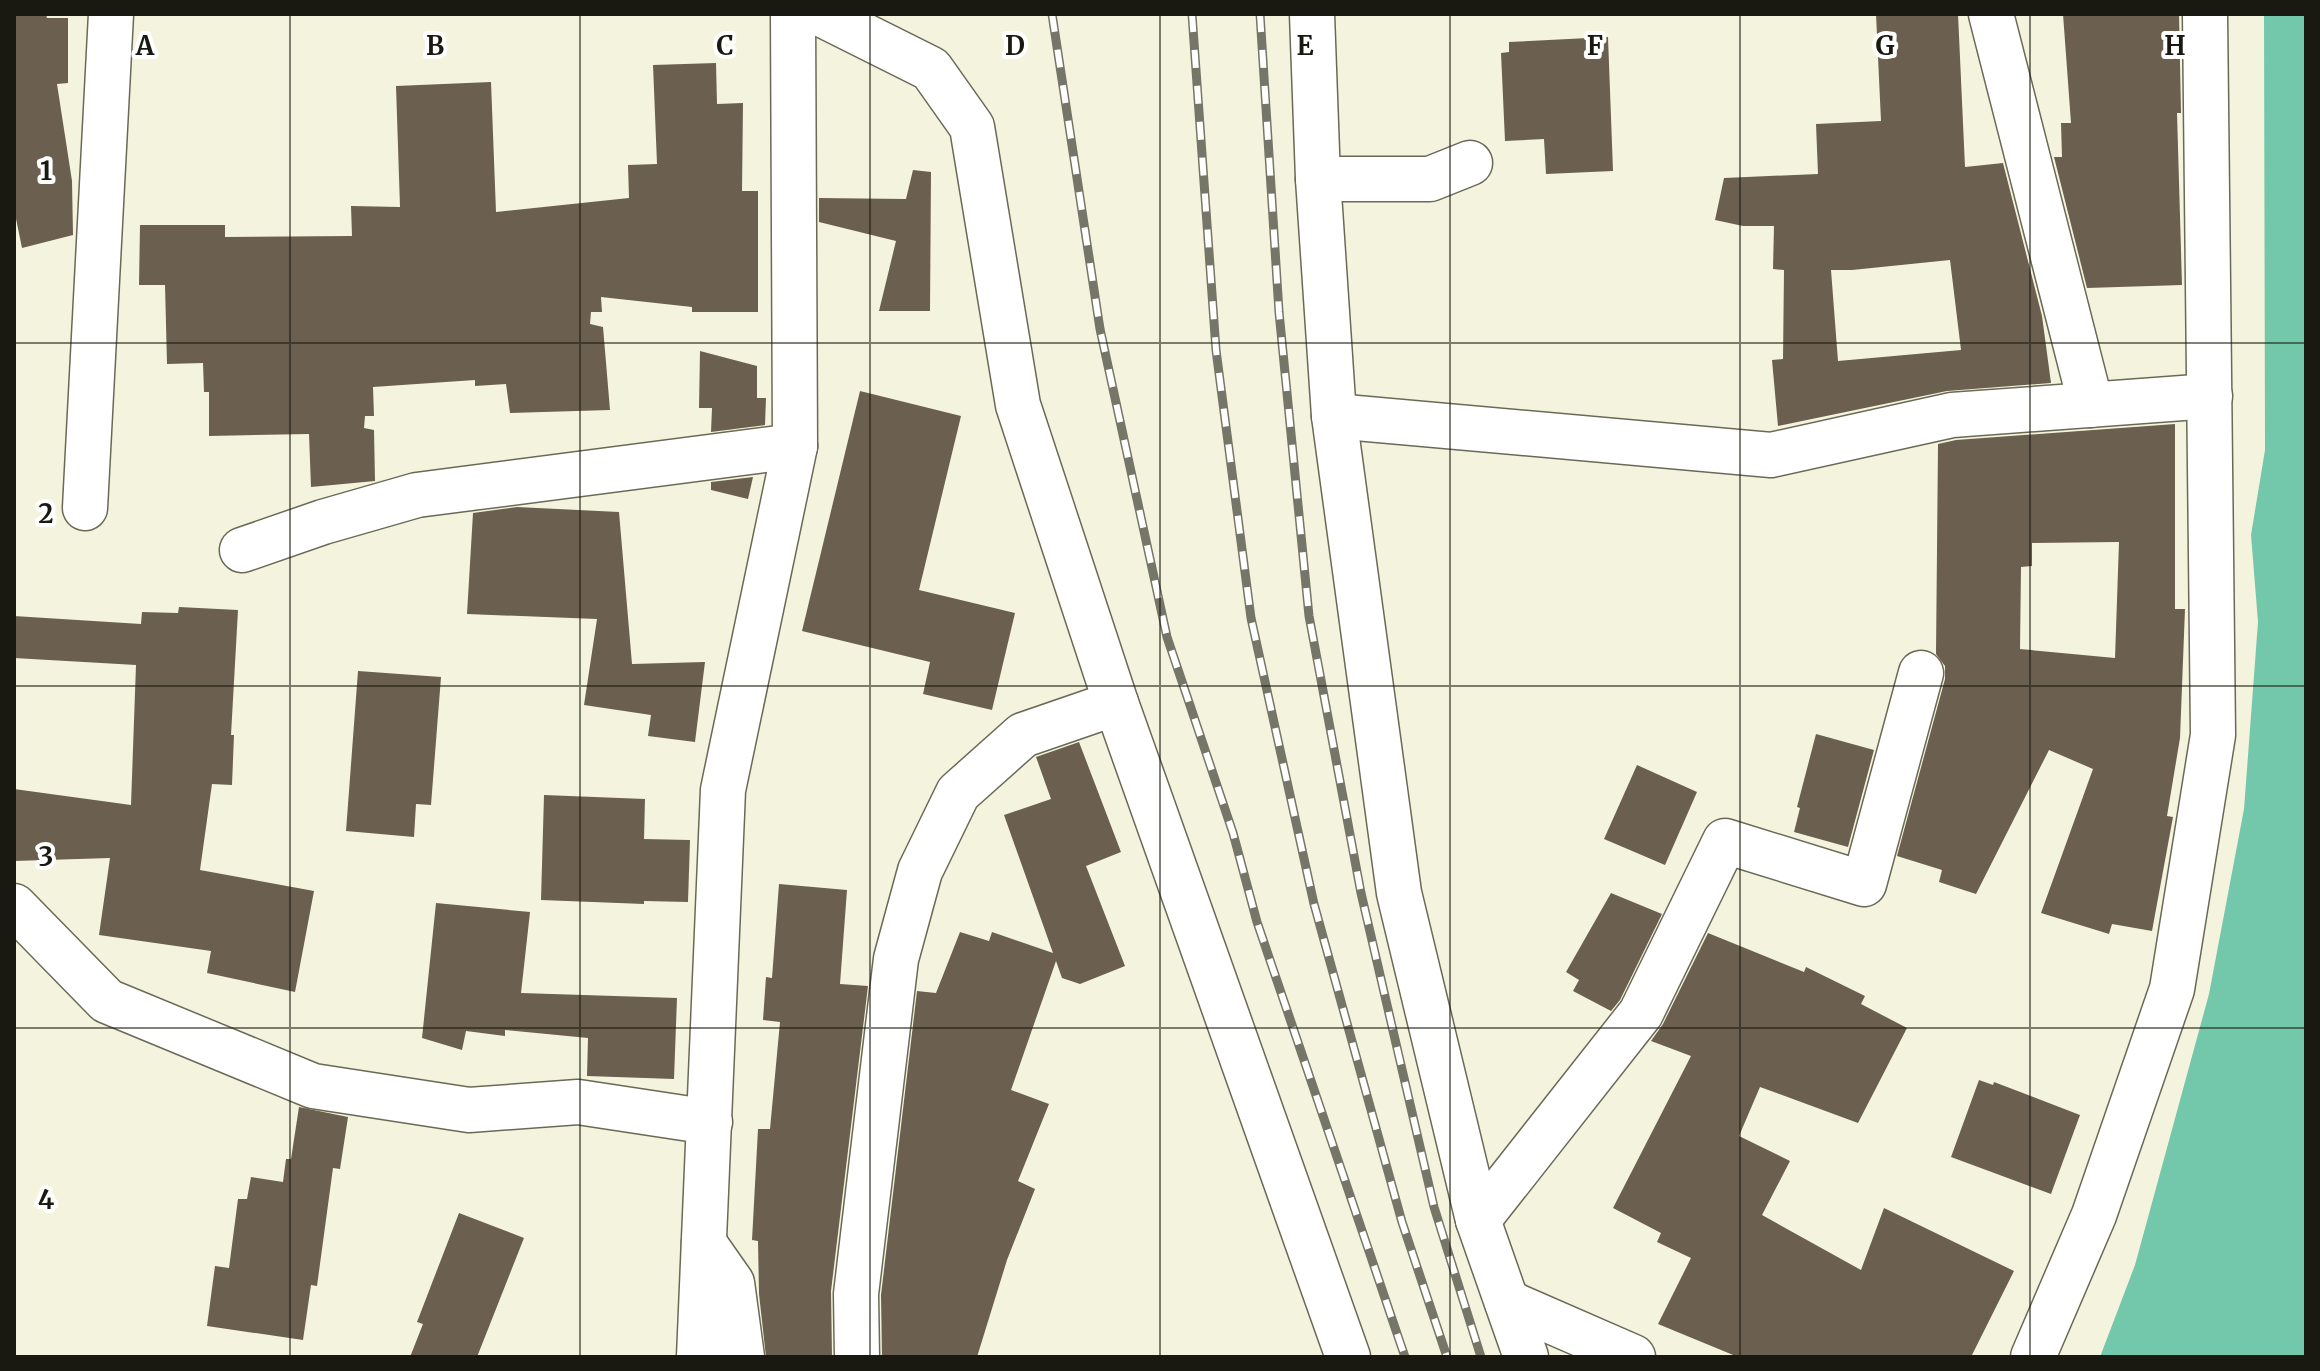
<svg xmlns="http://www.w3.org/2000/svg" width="2320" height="1371" font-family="Merriweather,serif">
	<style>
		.water { fill: #73c8ab }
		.building { fill: #6b5f4f; fill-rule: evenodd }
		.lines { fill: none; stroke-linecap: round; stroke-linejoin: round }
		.minor-casing { stroke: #6a6956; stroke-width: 47 }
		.minor { stroke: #fff; stroke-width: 44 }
		.rail-casing { stroke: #767668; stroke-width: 9 }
		.rail { stroke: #fff; stroke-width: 6; stroke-dasharray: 18; stroke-linecap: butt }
		.grid { fill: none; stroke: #191911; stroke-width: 2; stroke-opacity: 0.55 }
		.grid-label { font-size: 26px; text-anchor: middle; font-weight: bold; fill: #191911; stroke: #fff; stroke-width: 8; stroke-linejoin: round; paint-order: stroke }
	</style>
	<rect width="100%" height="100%" fill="#f4f4de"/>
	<!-- water -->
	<polygon class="water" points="2264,14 2306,14 2306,1357 2100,1357 2135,1265 2209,994 2244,809 2258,622 2251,535 2265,450"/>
	<!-- building -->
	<g class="building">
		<polygon points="14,14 46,14 47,18 68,18 68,83 57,84 72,181 73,235 22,248 14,209"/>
		<path d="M 1876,14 L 1958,14 L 1965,167 L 2003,163 L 2042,316 L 2051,383 L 1947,391 L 1778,426 L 1772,360 L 1783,359 L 1784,270 L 1773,269 L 1774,226 L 1743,226 L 1715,220 L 1724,178 L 1818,174 L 1816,124 L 1881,121 ZM 1950,260 L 1961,350 L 1838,361 L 1831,270 L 1852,270 Z"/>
		<polygon points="2063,14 2179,14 2181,113 2177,113 2182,285 2087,288 2054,157 2062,157 2061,123 2071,123"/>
		<polygon points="1608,37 1613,171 1546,174 1544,139 1505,141 1501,53 1509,52 1509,42"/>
		<polygon points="716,63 717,104 743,103 742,191 758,191 758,312 692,312 692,307 601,297 602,312 591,312 590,324 603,327 610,410 510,413 506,384 475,386 475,380 373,387 374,416 365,416 364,428 374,430 375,481 311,487 309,434 209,436 209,392 204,392 203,363 167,364 165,285 139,285 140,225 225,225 225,237 352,236 351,206 400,207 396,86 491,82 496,212 629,198 628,165 657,164 653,65"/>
		<polygon points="913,170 931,172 930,311 879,311 896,241 819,222 819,198 906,199"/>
		<polygon points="700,351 757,366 757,398 766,398 765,425 711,432 712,408 699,408"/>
		<polygon points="860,391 961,416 919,590 1015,613 992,710 923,694 930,662 802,631"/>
		<path d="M 2175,424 L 2175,609 L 2185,609 L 2180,738 L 2167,816 L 2173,817 L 2152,931 L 2112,924 L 2109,934 L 2041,913 L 2093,769 L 2049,750 L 1976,894 L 1939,882 L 1942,870 L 1897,856 L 1945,679 L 1945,666 L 1936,654 L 1938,444 L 1956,440 ZM 2119,542 L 2115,658 L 2020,649 L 2021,567 L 2032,566 L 2032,543 Z"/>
		<polygon points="753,477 748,499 711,490 711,482"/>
		<polygon points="517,507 619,512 632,664 705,662 695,742 648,736 651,715 584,705 597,619 467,614 473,513"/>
		<polygon points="179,607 238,610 231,735 234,735 232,785 212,784 200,870 314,891 295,992 207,973 211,951 99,935 110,858 14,861 14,789 131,805 136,665 14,658 14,616 141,624 142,612 178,613"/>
		<polygon points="358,671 441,677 431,805 416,804 414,837 346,831"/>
		<polygon points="1816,734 1874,750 1848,847 1794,832 1800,808 1797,807"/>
		<polygon points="1079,742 1121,852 1086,866 1125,966 1080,984 1062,978 1056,961 1011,1090 1049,1104 1018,1181 1035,1189 1007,1260 977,1357 882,1357 881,1295 917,991 936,993 960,932 989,941 992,932 1053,953 1004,815 1051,799 1036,757"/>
		<polygon points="1637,765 1697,792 1665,865 1604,839"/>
		<polygon points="544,795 645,799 644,839 690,840 688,902 644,901 644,904 541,900"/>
		<polygon points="779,884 847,890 840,984 868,986 831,1291 832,1357 766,1357 759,1294 758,1241 752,1240 758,1129 770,1129 780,1022 763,1020 766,977 772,978"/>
		<polygon points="1611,893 1662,914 1620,1000 1611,1011 1573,991 1579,980 1566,972"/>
		<polygon points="436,903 530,912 521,993 677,998 674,1079 587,1076 588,1038 505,1030 505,1036 466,1031 462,1050 422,1038"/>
		<polygon points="1708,933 1804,972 1806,967 1865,996 1861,1004 1907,1028 1858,1123 1760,1087 1739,1136 1790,1161 1762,1215 1861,1270 1884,1208 2014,1271 1971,1357 1738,1357 1658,1324 1691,1258 1657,1242 1661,1233 1613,1208 1691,1056 1651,1041 1663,1024"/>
		<polygon points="1979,1080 1993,1085 1994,1082 2080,1115 2051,1194 1951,1157"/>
		<polygon points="299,1107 348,1117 340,1169 333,1168 317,1286 311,1285 303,1340 207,1326 215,1266 229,1268 238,1199 247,1199 251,1177 283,1182 286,1159 291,1159"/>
		<polygon points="459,1213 524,1238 477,1357 410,1357 423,1324 417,1322"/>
	</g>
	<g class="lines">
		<!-- minor casing -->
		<g class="minor-casing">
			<g id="minor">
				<polyline points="821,14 931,69 972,127 1018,405 1116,703 1348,1357"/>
				<polyline points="1312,14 1318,179 1334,416 1399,893 1478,1220 1526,1357"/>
				<polyline points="1991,14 2091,405"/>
				<polyline points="1318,179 1430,179 1470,163"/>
				<polyline points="1334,416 1771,455 1952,415 2210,396"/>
				<polyline points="85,508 111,14"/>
				<polyline points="242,550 323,522 417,495 795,446"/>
				<polyline points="14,906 107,1001 313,1086 469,1110 578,1102 710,1122"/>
				<polyline points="1478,1220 1641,1013 1725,841 1864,884 1921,673"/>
				<polyline points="704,1243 732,1283 742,1357"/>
				<polyline points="1507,1302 1633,1357"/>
				<polyline points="699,1357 723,790 795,446 793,14"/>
				<polyline points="857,1357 856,1294 896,959 920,871 958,793 1023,735 1116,703"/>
				<polyline points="2033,1357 2094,1215 2172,989 2213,735 2205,14"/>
			</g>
		</g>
		<!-- minor -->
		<use href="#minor" class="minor"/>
		<!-- rail casing -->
		<g class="rail-casing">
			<g id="rail">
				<polyline points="1052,14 1100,329 1167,637 1233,833 1257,922 1405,1357"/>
				<polyline points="1192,14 1216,350 1251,618 1314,904 1402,1222 1447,1357"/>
				<polyline points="1260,14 1279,312 1309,616 1361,893 1434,1207 1481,1357"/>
			</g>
		</g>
		<!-- rail -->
		<use href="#rail" class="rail"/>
	</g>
	<!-- grid -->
	<path class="grid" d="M 290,14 L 290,1357M 580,14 L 580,1357M 870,14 L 870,1357M 1160,14 L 1160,1357M 1450,14 L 1450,1357M 1740,14 L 1740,1357M 2030,14 L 2030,1357M 14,343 L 2306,343M 14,686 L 2306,686M 14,1028 L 2306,1028"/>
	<g class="grid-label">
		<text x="145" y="55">A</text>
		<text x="435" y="55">B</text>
		<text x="725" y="55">C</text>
		<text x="1015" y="55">D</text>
		<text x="1305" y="55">E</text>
		<text x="1595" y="55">F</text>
		<text x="1885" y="55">G</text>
		<text x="2175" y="55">H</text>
		<text x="46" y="180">1</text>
		<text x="46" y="523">2</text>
		<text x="46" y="866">3</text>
		<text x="46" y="1209">4</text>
	</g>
	<!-- border -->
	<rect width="2320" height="1371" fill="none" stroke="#191911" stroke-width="32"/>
</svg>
